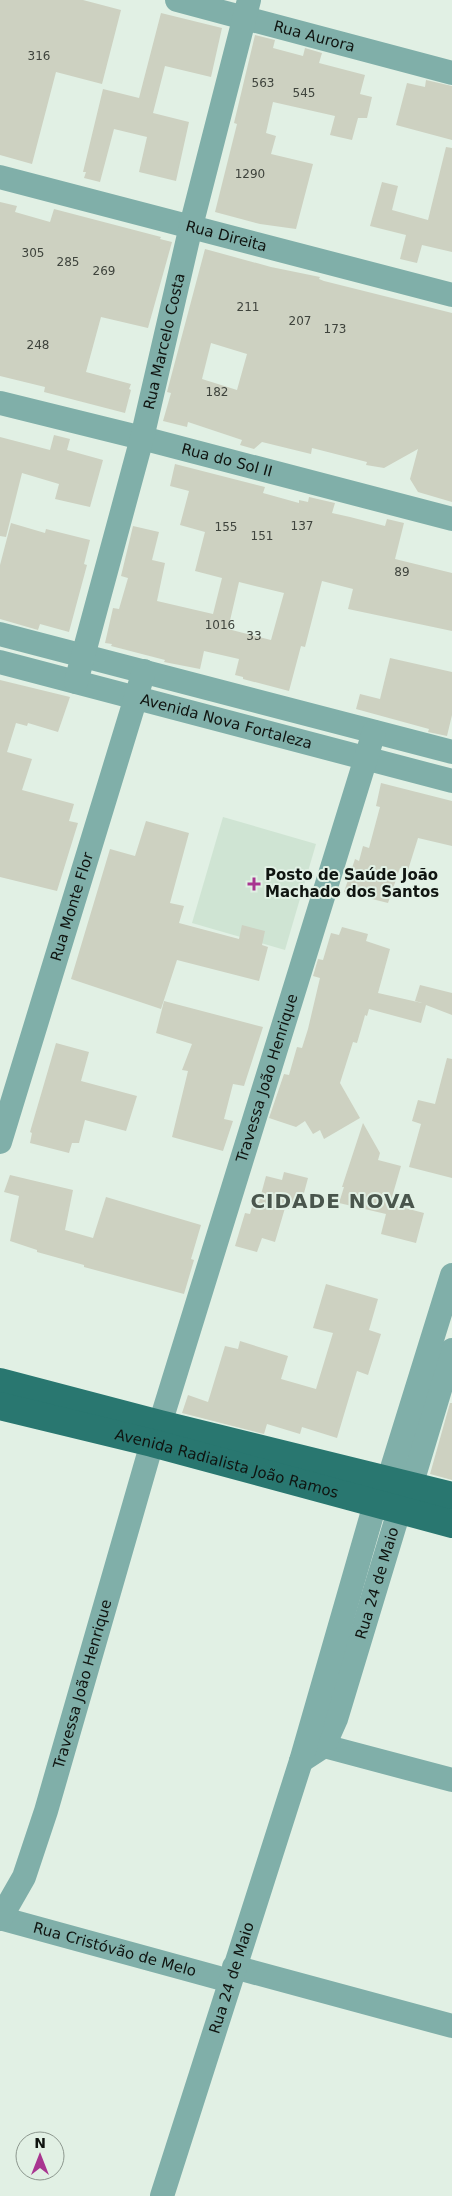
<svg xmlns="http://www.w3.org/2000/svg" width="452" height="2196" font-family="'DejaVu Sans',sans-serif">
	<style>
		.built { fill: #cfe4d3 }
		.building { fill: #cdd1c1; fill-rule: evenodd }
		.lines { fill: none; stroke-linecap: round; stroke-linejoin: round }
		.minor { stroke: #80afa9; stroke-width: 24 }
		.primary { stroke: #297770; stroke-width: 28 }
		.poi-dot { fill: #a83590; stroke: #e1f0e4; stroke-width: 2 }
		.labels { text-anchor: middle; dominant-baseline: central; stroke-width: 4; stroke-linejoin: round; paint-order: stroke }
		.number-label { font-size: 12px; fill: #3e433c }
		.street-label { font-size: 15px; fill: #0f1410; stroke: #e1f0e4 }
		.poi-label { font-size: 15px; font-weight: bold; fill: #0f1410; stroke: #e1f0e4; text-anchor: start }
		.district-label { font-size: 20px; font-weight: bold; letter-spacing: 1px; fill: #49554c; stroke: #e1f0e4 }
	</style>
	<rect width="100%" height="100%" fill="#e1f0e4"/>
	<!-- built -->
	<polygon class="built" points="223,817 316,844 285,950 192,923"/>
	<!-- building -->
	<g class="building">
		<polygon points="0,0 83,0 121,10 102,84 56,72 32,164 0,155"/>
		<polygon points="161,13 222,28 211,77 165,66 153,113 189,122 176,181 139,172 147,137 114,129 100,182 84,178 86,172 83,172 103,89 139,98"/>
		<polygon points="255,35 275,40 273,48 303,56 305,48 322,53 319,63 365,75 360,94 372,97 367,118 358,118 352,140 330,135 335,116 273,102 266,133 276,136 271,154 313,164 296,229 260,224 215,212 237,124 234,123"/>
		<polygon points="426,80 452,86 452,140 396,125 407,83 425,87"/>
		<polygon points="446,147 452,148 452,252 422,245 417,263 400,259 406,235 370,226 382,182 398,186 392,210 428,220"/>
		<polygon points="0,202 17,206 15,212 50,222 54,209 161,237 160,239 172,242 148,328 101,317 86,372 131,384 129,389 131,390 125,413 44,392 45,387 0,376"/>
		<path d="M 205,249 L 271,267 L 320,277 L 319,279 L 324,281 L 452,313 L 452,502 L 418,492 L 410,479 L 418,449 L 384,468 L 366,465 L 367,462 L 312,448 L 311,454 L 262,442 L 254,449 L 240,445 L 242,440 L 188,422 L 187,427 L 163,421 L 171,393 L 167,392 ZM 211,343 L 247,354 L 237,390 L 202,379 Z"/>
		<polygon points="54,435 70,439 67,450 103,460 90,507 55,499 59,484 22,473 6,537 0,536 0,437 50,450"/>
		<path d="M 175,464 L 265,487 L 263,493 L 299,503 L 299,500 L 308,502 L 309,497 L 335,503 L 332,513 L 350,517 L 385,526 L 387,519 L 404,523 L 395,559 L 452,573 L 452,631 L 348,609 L 353,589 L 322,581 L 305,647 L 301,646 L 289,691 L 243,679 L 243,677 L 235,675 L 239,659 L 204,651 L 200,669 L 164,662 L 165,660 L 111,646 L 112,644 L 105,643 L 113,608 L 119,609 L 128,578 L 121,576 L 133,526 L 159,532 L 152,560 L 165,563 L 157,601 L 213,614 L 222,578 L 195,571 L 205,532 L 180,525 L 189,491 L 170,486 ZM 239,582 L 284,593 L 271,640 L 228,629 Z"/>
		<polygon points="11,523 45,533 46,529 90,540 84,564 87,565 69,632 40,624 38,630 0,619 0,565"/>
		<polygon points="390,658 452,672 452,715 447,736 428,732 429,729 356,709 360,694 380,699"/>
		<polygon points="0,680 70,697 58,732 28,723 27,726 16,723 7,752 32,759 22,790 74,804 69,821 78,823 57,891 0,877"/>
		<polygon points="381,783 452,801 452,846 418,838 408,870 400,868 388,903 344,892 355,859 359,861 363,846 369,848 380,807 376,806"/>
		<polygon points="146,821 189,833 170,903 184,906 179,923 239,939 242,925 265,931 262,945 268,947 259,981 177,960 161,1009 71,979 110,849 135,856"/>
		<polygon points="342,927 368,934 366,941 390,949 378,993 422,1003 415,1001 420,985 452,993 452,1015 426,1005 421,1023 369,1009 367,1016 365,1015 364,1019 357,1043 353,1042 340,1083 360,1118 324,1139 320,1130 313,1134 305,1121 296,1127 269,1118 284,1074 289,1075 297,1047 302,1048 308,1029 320,978 313,976 318,959 323,960 331,933 339,935"/>
		<polygon points="164,1001 263,1027 244,1086 233,1084 224,1119 233,1121 223,1151 172,1137 188,1071 182,1070 192,1044 156,1033"/>
		<polygon points="56,1043 89,1052 81,1081 137,1096 126,1131 85,1120 79,1143 72,1143 69,1153 30,1143 32,1133 30,1132"/>
		<polygon points="447,1058 452,1059 452,1178 409,1167 421,1124 412,1121 418,1100 435,1104"/>
		<polygon points="363,1123 380,1153 378,1160 401,1166 390,1204 424,1213 416,1243 381,1234 386,1214 339,1203 344,1187 342,1187"/>
		<polygon points="284,1172 308,1178 300,1208 289,1206 289,1209 285,1208 275,1242 262,1238 257,1252 235,1246 245,1213 250,1214 254,1200 259,1202 266,1176 282,1180"/>
		<polygon points="10,1175 73,1190 65,1230 93,1238 106,1197 201,1225 191,1259 194,1260 184,1294 84,1267 84,1265 37,1252 37,1250 10,1241 19,1196 4,1192"/>
		<polygon points="326,1284 378,1299 369,1330 381,1334 368,1375 357,1371 337,1438 302,1427 300,1434 267,1424 264,1434 182,1413 188,1395 208,1402 225,1346 238,1349 240,1341 288,1356 281,1379 316,1389 333,1333 313,1328"/>
		<polygon points="450,1403 452,1403 452,1480 430,1474"/>
	</g>
	<g class="lines">
		<!-- minor -->
		<g class="minor">
			<path id="s1" d="M 177,0 L 452,73"/>
			<path id="s2" d="M 0,177 L 452,295"/>
			<path id="s3" d="M 0,403 L 142,438 L 452,519"/>
			<polyline points="0,634 452,752"/>
			<path id="s4" d="M 0,662 L 452,781"/>
			<path id="s5" d="M 76,682 L 142,438 L 191,226 L 249,0"/>
			<path id="s6" d="M 0,1142 L 144,671"/>
			<path id="s7" d="M 160,1424 L 374,732"/>
			<polyline points="324,1746 452,1780"/>
			<path id="s8" d="M 301,1761 L 324,1746 L 336,1719 L 399,1511 L 411,1486 L 452,1350"/>
			<path id="s9" d="M 0,1918 L 230,1981"/>
			<path id="s10" d="M 0,1919 L 24,1877 L 46,1811 L 152,1443"/>
			<polyline points="234,1967 452,2026"/>
			<path id="s11" d="M 162,2196 L 301,1761 L 375,1504 L 388,1481 L 452,1275"/>
		</g>
		<!-- primary -->
		<g class="primary">
			<polyline points="0,1382 160,1424 452,1496"/>
			<path id="s12" d="M 0,1406 L 152,1443 L 452,1524"/>
		</g>
	</g>
	<!-- markers -->
	<path class="poi-dot" d="M251.5 876.5h5v5h5v5h-5v5h-5v-5h-5v-5h5z"/>
	<g class="labels">
		<!-- number labels -->
		<g class="number-label">
			<text x="39" y="56">316</text>
			<text x="263" y="83">563</text>
			<text x="304" y="93">545</text>
			<text x="250" y="174">1290</text>
			<text x="33" y="253">305</text>
			<text x="68" y="262">285</text>
			<text x="104" y="271">269</text>
			<text x="248" y="307">211</text>
			<text x="300" y="321">207</text>
			<text x="335" y="329">173</text>
			<text x="38" y="345">248</text>
			<text x="217" y="392">182</text>
			<text x="302" y="526">137</text>
			<text x="226" y="527">155</text>
			<text x="262" y="536">151</text>
			<text x="402" y="572">89</text>
			<text x="220" y="625">1016</text>
			<text x="254" y="636">33</text>
		</g>
		<!-- street labels -->
		<g class="street-label">
			<text stroke="none"><textPath href="#s1" startOffset="142">Rua Aurora</textPath></text>
			<text stroke="none"><textPath href="#s2" startOffset="234">Rua Direita</textPath></text>
			<text stroke="none"><textPath href="#s5" startOffset="352">Rua Marcelo Costa</textPath></text>
			<text stroke="none"><textPath href="#s3" startOffset="234">Rua do Sol II</textPath></text>
			<text stroke="none"><textPath href="#s4" startOffset="234">Avenida Nova Fortaleza</textPath></text>
			<text stroke="none"><textPath href="#s6" startOffset="246">Rua Monte Flor</textPath></text>
			<text stroke="none"><textPath href="#s7" startOffset="362">Travessa João Henrique</textPath></text>
			<text stroke="none"><textPath href="#s12" startOffset="234">Avenida Radialista João Ramos</textPath></text>
			<text stroke="none"><textPath href="#s8" startOffset="199">Rua 24 de Maio</textPath></text>
			<text stroke="none"><textPath href="#s10" startOffset="250">Travessa João Henrique</textPath></text>
			<text stroke="none"><textPath href="#s9" startOffset="119">Rua Cristóvão de Melo</textPath></text>
			<text stroke="none"><textPath href="#s11" startOffset="229">Rua 24 de Maio</textPath></text>
		</g>
		<!-- poi labels -->
		<g class="poi-label">
			<text x="265" y="875">Posto de Saúde João<tspan x="265" dy="17">Machado dos Santos</tspan></text>
		</g>
		<!-- district labels -->
		<g class="district-label">
			<text x="333" y="1201">CIDADE NOVA</text>
		</g>
	</g>
	<!-- north arrow -->
	<g transform="translate(40 2156)"><circle r="24" fill="#e1f0e4" stroke="#8d988f"/>
	<path d="M0-4L9 19L0 12L-9 19Z" fill="#a83590"/>
	<text y="-8" font-size="14" font-weight="bold" text-anchor="middle" fill="#0f1410">N</text>
	</g>
</svg>
